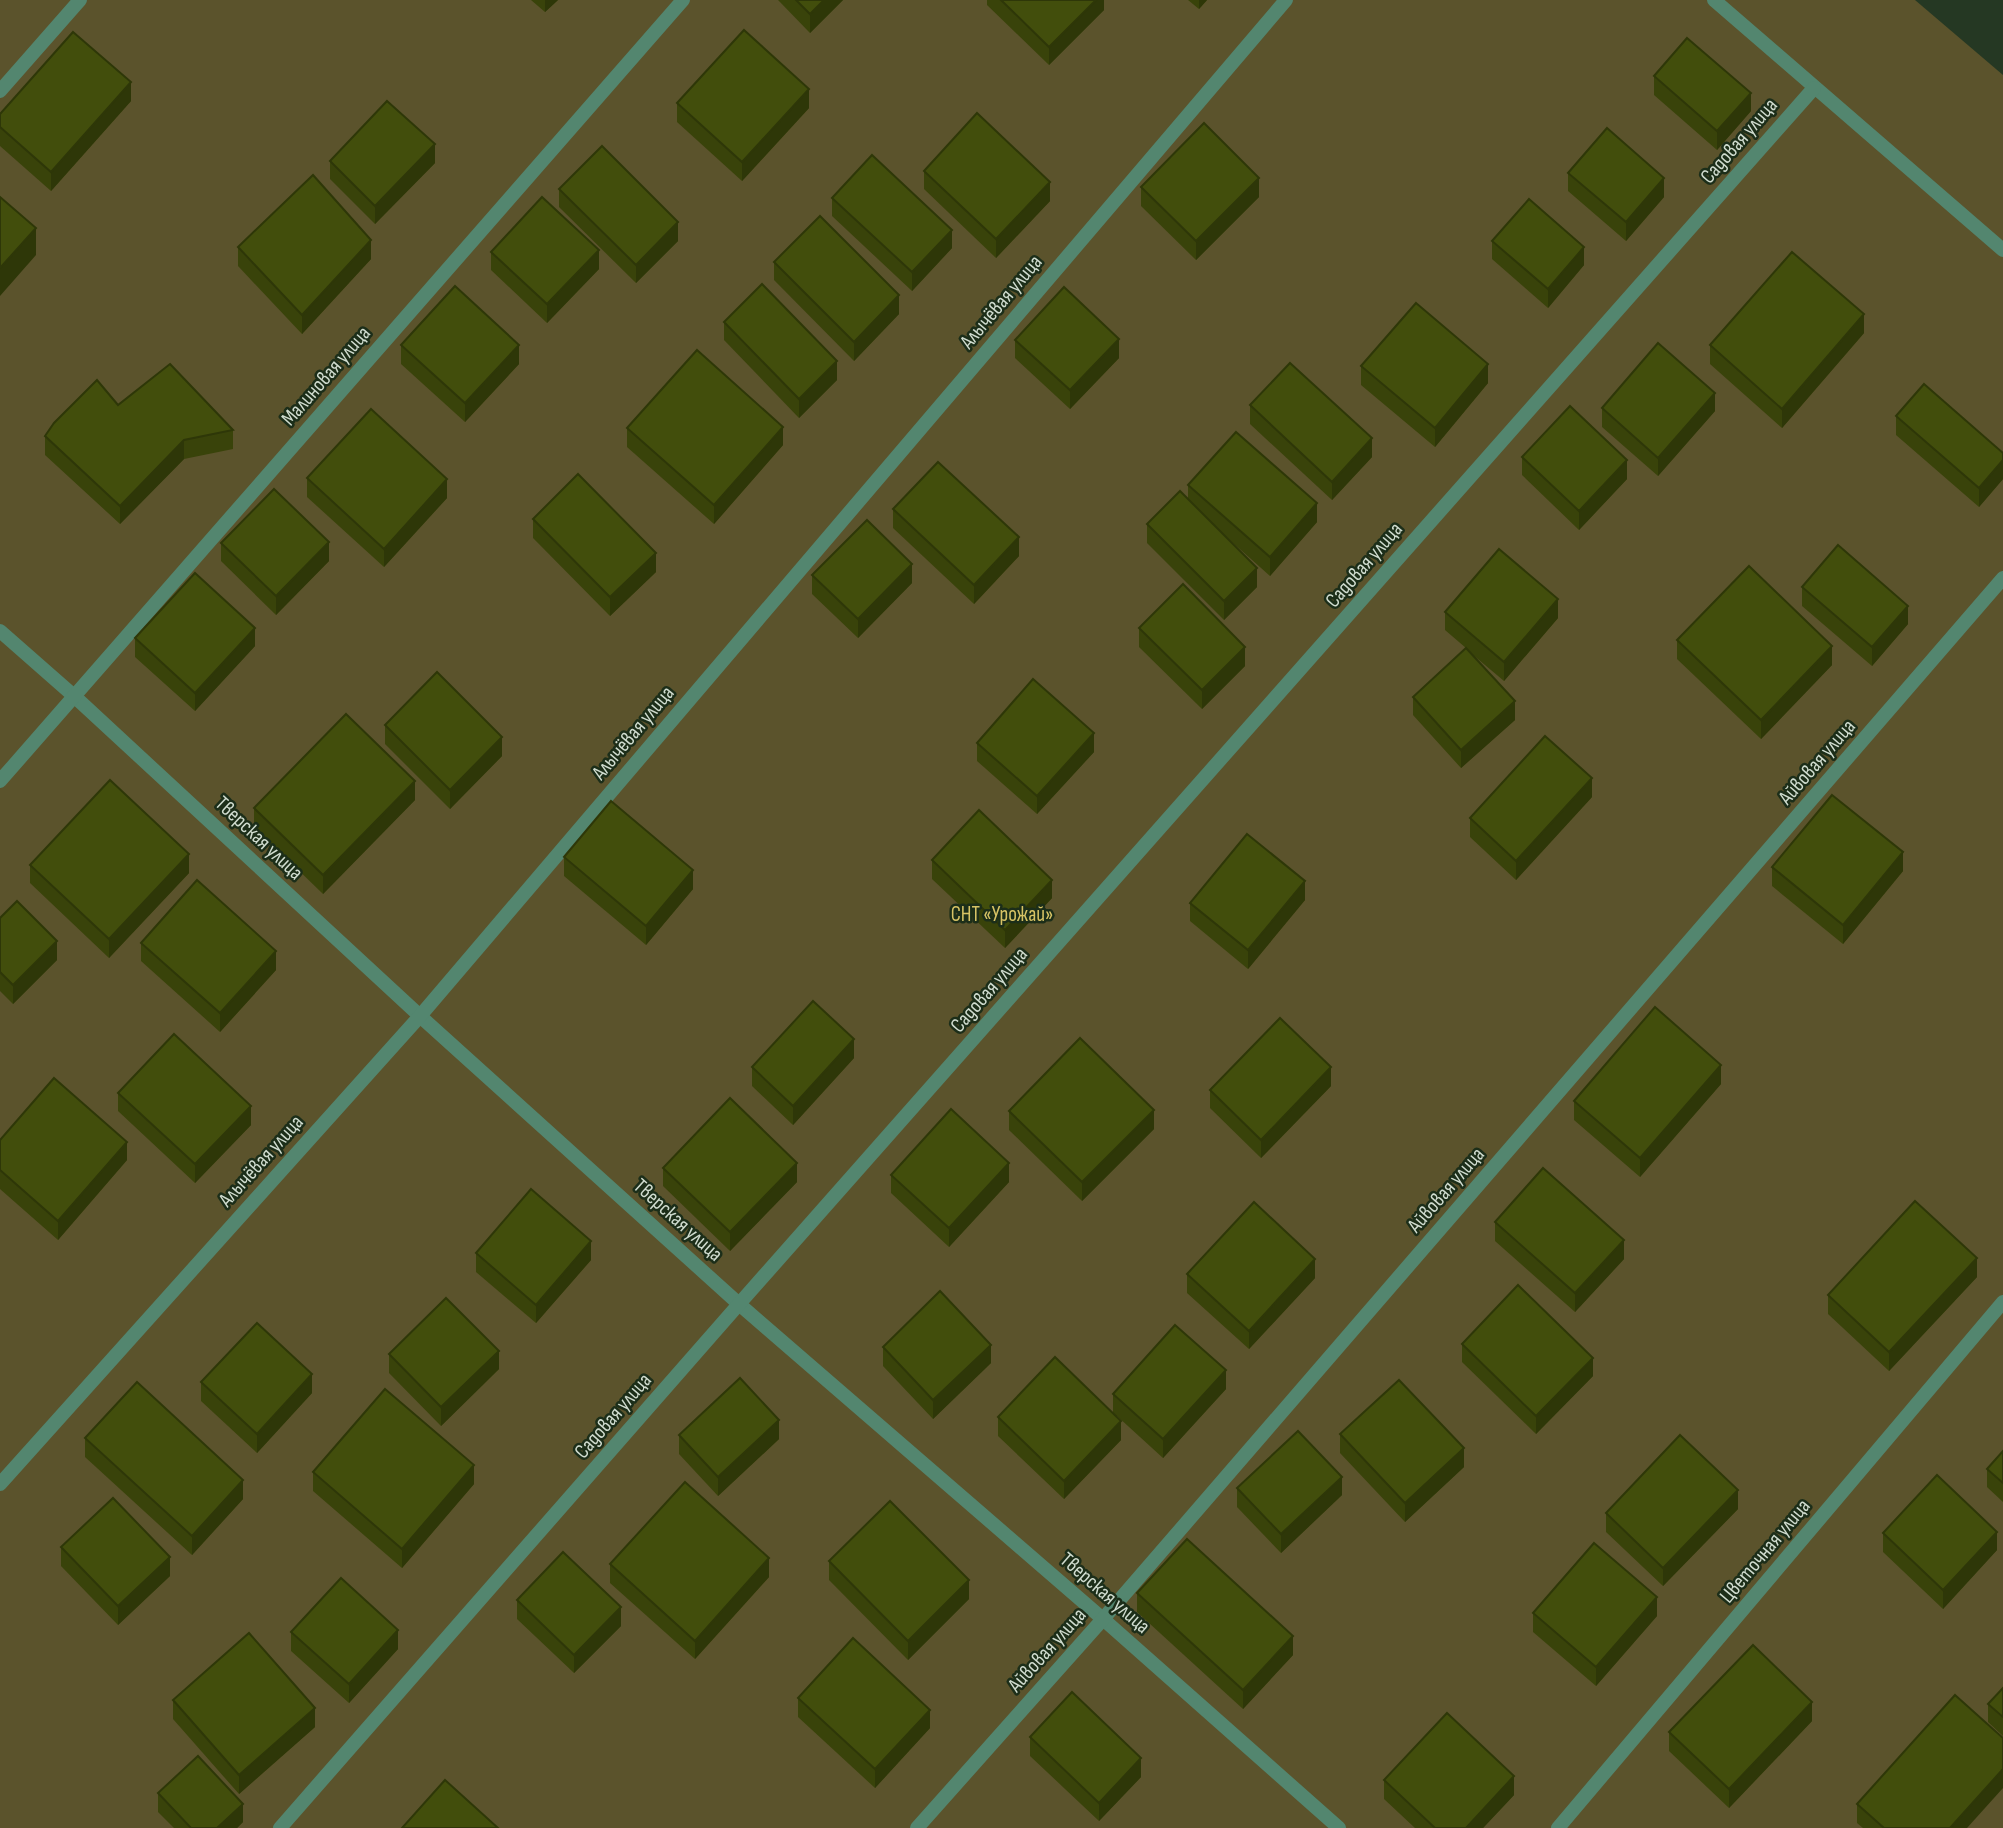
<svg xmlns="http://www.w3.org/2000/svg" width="2003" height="1828" font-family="'Sofia Sans Condensed',sans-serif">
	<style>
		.garden { fill: #5b532c }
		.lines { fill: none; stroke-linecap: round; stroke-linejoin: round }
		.service { stroke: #53866f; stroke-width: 14 }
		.minor { stroke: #53866f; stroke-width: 14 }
		.wall { fill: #39430a }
		.shaded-wall { fill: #2e3708 }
		.building { fill: #424e0c; stroke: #2e3708; stroke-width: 2 }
		.labels { text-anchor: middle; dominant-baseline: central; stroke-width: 5; stroke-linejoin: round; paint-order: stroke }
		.street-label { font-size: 21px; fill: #d0dccf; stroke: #1c2e19 }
		.park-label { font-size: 21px; fill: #d7c365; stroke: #1c2e19 }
	</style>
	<rect width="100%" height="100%" fill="#253823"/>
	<!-- garden -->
	<polygon class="garden" points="0,0 1915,0 2003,75 2003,1828 0,1828"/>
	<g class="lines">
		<!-- service -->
		<polyline class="service" points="1714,0 2003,250"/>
		<!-- minor -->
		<g class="minor">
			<polyline points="0,91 80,0"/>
			<polyline points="0,631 74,696 420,1016 739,1304 1103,1619 1339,1828"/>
			<polyline points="0,781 683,0"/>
			<polyline points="0,1484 420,1016 1286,0"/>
			<polyline points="280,1828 739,1304 1814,88"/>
			<polyline points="917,1828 1103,1619 2003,578"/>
			<polyline points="1558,1828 2003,1302"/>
		</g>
	</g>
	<!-- wall -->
	<g class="wall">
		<polygon points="531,0 558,0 545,12"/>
		<polygon points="778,0 843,0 810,33"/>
		<polygon points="987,0 1104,0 1104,10 1049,65 987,5"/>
		<polygon points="1188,0 1207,0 1199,9"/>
		<polygon points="1654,76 1751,111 1717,150 1654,95"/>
		<polygon points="131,101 51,191 0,146 0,114"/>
		<polygon points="677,103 809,108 742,181 677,122"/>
		<polygon points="330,161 435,163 375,224 330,179"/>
		<polygon points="924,171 1050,201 996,258 924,189"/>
		<polygon points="1568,173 1664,197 1626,241 1568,191"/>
		<polygon points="1141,187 1259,197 1196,260 1141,206"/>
		<polygon points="559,189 678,241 636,283 559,207"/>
		<polygon points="832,198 952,248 912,291 832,216"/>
		<polygon points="1492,241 1584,265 1548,308 1492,259"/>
		<polygon points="238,247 371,259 302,334 238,266"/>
		<polygon points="491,252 599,269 547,323 491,270"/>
		<polygon points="774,262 899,314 854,361 774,280"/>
		<polygon points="724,322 837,380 799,418 724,340"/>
		<polygon points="1864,333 1782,428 1710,364 1710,345"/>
		<polygon points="1015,340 1119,358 1070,409 1015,358"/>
		<polygon points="401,345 519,364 465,422 401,364"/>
		<polygon points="1361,366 1488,383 1435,447 1361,385"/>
		<polygon points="118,405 233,430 233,449 184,459 120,524 45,455 45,436"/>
		<polygon points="1250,405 1372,457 1332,500 1250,424"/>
		<polygon points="1602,408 1715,411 1658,476 1602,427"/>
		<polygon points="1896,416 2003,453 2003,479 1979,507 1896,435"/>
		<polygon points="627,428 783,445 714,524 627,447"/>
		<polygon points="1522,457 1627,479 1579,530 1522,475"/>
		<polygon points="307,478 447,498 384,567 307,497"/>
		<polygon points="1188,485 1317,522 1270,576 1223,534 1257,587 1224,620 1147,543 1147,524 1188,500"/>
		<polygon points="893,509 1019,556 974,604 893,528"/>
		<polygon points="533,519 656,572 610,616 533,538"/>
		<polygon points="221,543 329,561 276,615 221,561"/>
		<polygon points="812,575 912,583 858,638 812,594"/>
		<polygon points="1802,587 1908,624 1872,666 1802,606"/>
		<polygon points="1445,612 1558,618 1504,681 1466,649 1515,720 1461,768 1413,715 1413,697 1466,648 1445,630"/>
		<polygon points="1139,628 1245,666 1202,709 1139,647"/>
		<polygon points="135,638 255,646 195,711 135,657"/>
		<polygon points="1677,640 1832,665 1761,739 1677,659"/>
		<polygon points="385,725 502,756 450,809 385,744"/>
		<polygon points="977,743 1094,752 1037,814 977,761"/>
		<polygon points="1592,797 1516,880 1470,837 1470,818"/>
		<polygon points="415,800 323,894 254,827 254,808"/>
		<polygon points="564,857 693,889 646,945 564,876"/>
		<polygon points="932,860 1052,898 1005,948 932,879"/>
		<polygon points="30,865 189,873 109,958 30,883"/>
		<polygon points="1772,867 1903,871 1843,944 1772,886"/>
		<polygon points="1305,900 1248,969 1190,921 1190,903"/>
		<polygon points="0,918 57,960 13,1004 0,991"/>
		<polygon points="141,943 276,970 220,1032 141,961"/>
		<polygon points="854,1058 793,1125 752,1086 752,1067"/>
		<polygon points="1721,1084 1640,1177 1574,1120 1574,1101"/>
		<polygon points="1331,1086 1261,1158 1210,1108 1210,1090"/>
		<polygon points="118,1093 251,1125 195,1183 118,1111"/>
		<polygon points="1009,1111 1154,1129 1082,1201 1009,1130"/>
		<polygon points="0,1140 127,1160 58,1240 0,1189"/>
		<polygon points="663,1168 797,1182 730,1251 663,1186"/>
		<polygon points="891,1175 1009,1182 949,1247 891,1193"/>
		<polygon points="1495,1222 1624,1259 1575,1312 1495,1241"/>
		<polygon points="476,1253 591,1260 536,1323 476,1272"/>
		<polygon points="1187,1274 1315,1278 1249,1349 1187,1293"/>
		<polygon points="1977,1277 1889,1371 1828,1314 1828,1295"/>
		<polygon points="1462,1344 1593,1376 1536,1434 1462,1362"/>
		<polygon points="883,1347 991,1363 933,1419 883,1366"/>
		<polygon points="389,1354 499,1369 441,1426 389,1373"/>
		<polygon points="201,1382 312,1393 257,1453 201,1401"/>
		<polygon points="1226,1389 1163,1458 1117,1416 1121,1440 1064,1499 998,1436 998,1417 1113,1413 1113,1394"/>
		<polygon points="1340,1434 1464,1467 1405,1522 1340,1453"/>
		<polygon points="679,1435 779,1439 718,1496 679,1454"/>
		<polygon points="85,1438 243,1499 192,1555 85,1457"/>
		<polygon points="2003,1451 2003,1502 1987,1487 1987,1469"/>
		<polygon points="313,1472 474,1484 402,1568 313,1491"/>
		<polygon points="1237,1488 1342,1495 1281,1553 1237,1507"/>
		<polygon points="1738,1509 1663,1586 1606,1532 1606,1513"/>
		<polygon points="1883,1533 1997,1550 1943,1609 1883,1552"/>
		<polygon points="61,1547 170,1576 118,1625 61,1566"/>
		<polygon points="829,1561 969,1599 908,1660 829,1580"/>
		<polygon points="610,1564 769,1577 695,1659 610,1583"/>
		<polygon points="1137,1593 1293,1655 1243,1709 1137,1612"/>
		<polygon points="517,1600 621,1626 574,1673 517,1619"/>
		<polygon points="1533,1613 1657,1616 1596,1686 1533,1632"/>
		<polygon points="291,1632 398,1649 349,1703 291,1651"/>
		<polygon points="2003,1688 2003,1736 1988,1722 1988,1704"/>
		<polygon points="798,1698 930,1728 875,1788 798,1717"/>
		<polygon points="173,1700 315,1727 239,1794 173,1719"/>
		<polygon points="1812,1721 1729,1808 1669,1751 1669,1732"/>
		<polygon points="1030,1737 1141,1777 1099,1821 1030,1756"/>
		<polygon points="1384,1780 1514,1795 1483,1828 1415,1828 1384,1799"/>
		<polygon points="158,1793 243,1822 237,1828 174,1828 158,1812"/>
		<polygon points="1857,1804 1967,1828 1863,1828 1857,1823"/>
	</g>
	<!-- shaded-wall -->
	<g class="shaded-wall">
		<polygon points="545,0 558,0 545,12"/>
		<polygon points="824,0 843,0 810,33 810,14"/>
		<polygon points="1096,0 1104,0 1104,10 1049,65 1049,47"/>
		<polygon points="1199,0 1207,0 1199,9"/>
		<polygon points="131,82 131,101 51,191 51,172"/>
		<polygon points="809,89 809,108 742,181 742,162"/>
		<polygon points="1751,93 1751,111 1717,150 1717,131"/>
		<polygon points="435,144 435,163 375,224 375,206"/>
		<polygon points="1259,178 1259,197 1196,260 1196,241"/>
		<polygon points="1664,178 1664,197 1626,241 1626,222"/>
		<polygon points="1050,182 1050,201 996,258 996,239"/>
		<polygon points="678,222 678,241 636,283 636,265"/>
		<polygon points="36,228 36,255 0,296 0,268"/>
		<polygon points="952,230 952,248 912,291 912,272"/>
		<polygon points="371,240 371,259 302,334 302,315"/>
		<polygon points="1584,247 1584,265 1548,308 1548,289"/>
		<polygon points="599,250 599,269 547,323 547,304"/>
		<polygon points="899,295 899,314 854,361 854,342"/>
		<polygon points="1864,314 1864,333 1782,428 1782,409"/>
		<polygon points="1119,339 1119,358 1070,409 1070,390"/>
		<polygon points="519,345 519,364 465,422 465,403"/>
		<polygon points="837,361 837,380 799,418 799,399"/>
		<polygon points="1488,364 1488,383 1435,447 1435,428"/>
		<polygon points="1715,393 1715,411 1658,476 1658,458"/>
		<polygon points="783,427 783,445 714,524 714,505"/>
		<polygon points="1372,438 1372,457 1332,500 1332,482"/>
		<polygon points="184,440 184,459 120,524 120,506"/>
		<polygon points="1627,460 1627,479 1579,530 1579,511"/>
		<polygon points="2003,460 2003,479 1979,507 1979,488"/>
		<polygon points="447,479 447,498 384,567 384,549"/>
		<polygon points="1317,503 1317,522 1270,576 1270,557"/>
		<polygon points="1019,537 1019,556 974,604 974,585"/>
		<polygon points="329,542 329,561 276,615 276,596"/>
		<polygon points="656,553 656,572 610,616 610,597"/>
		<polygon points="912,564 912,583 858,638 858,619"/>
		<polygon points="1257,568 1257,587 1224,620 1224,601"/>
		<polygon points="1558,599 1558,618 1504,681 1504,662"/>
		<polygon points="1908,606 1908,624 1872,666 1872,647"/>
		<polygon points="255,628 255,646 195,711 195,693"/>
		<polygon points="1832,646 1832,665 1761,739 1761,720"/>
		<polygon points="1245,647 1245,666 1202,709 1202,690"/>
		<polygon points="1515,701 1515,720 1461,768 1461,750"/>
		<polygon points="1094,733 1094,752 1037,814 1037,796"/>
		<polygon points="502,737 502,756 450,809 450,790"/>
		<polygon points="1592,778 1592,797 1516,880 1516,861"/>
		<polygon points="415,781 415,800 323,894 323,875"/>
		<polygon points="1903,852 1903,871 1843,944 1843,925"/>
		<polygon points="189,854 189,873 109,958 109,939"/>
		<polygon points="693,870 693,889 646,945 646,926"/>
		<polygon points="1052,880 1052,898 1005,948 1005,930"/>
		<polygon points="1305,881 1305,900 1248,969 1248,950"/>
		<polygon points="57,941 57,960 13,1004 13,985"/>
		<polygon points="276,951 276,970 220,1032 220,1013"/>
		<polygon points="854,1039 854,1058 793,1125 793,1106"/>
		<polygon points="1721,1065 1721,1084 1640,1177 1640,1158"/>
		<polygon points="1331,1067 1331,1086 1261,1158 1261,1140"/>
		<polygon points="251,1106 251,1125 195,1183 195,1164"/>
		<polygon points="1154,1110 1154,1129 1082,1201 1082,1182"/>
		<polygon points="127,1142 127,1160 58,1240 58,1221"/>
		<polygon points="797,1163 797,1182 730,1251 730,1232"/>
		<polygon points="1009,1163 1009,1182 949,1247 949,1228"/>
		<polygon points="1624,1240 1624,1259 1575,1312 1575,1293"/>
		<polygon points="591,1241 591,1260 536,1323 536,1305"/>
		<polygon points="1977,1258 1977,1277 1889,1371 1889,1352"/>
		<polygon points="1315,1259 1315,1278 1249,1349 1249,1331"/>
		<polygon points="991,1345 991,1363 933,1419 933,1400"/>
		<polygon points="499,1351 499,1369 441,1426 441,1407"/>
		<polygon points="1593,1358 1593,1376 1536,1434 1536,1416"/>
		<polygon points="1226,1370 1226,1389 1163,1458 1163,1439"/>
		<polygon points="312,1374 312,1393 257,1453 257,1434"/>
		<polygon points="779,1420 779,1439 718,1496 718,1477"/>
		<polygon points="1121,1421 1121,1440 1064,1499 1064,1481"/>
		<polygon points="1464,1448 1464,1467 1405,1522 1405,1503"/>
		<polygon points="474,1465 474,1484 402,1568 402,1549"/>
		<polygon points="1342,1477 1342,1495 1281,1553 1281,1534"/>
		<polygon points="243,1480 243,1499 192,1555 192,1536"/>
		<polygon points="1738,1490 1738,1509 1663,1586 1663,1568"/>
		<polygon points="1997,1532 1997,1550 1943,1609 1943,1590"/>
		<polygon points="170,1557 170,1576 118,1625 118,1606"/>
		<polygon points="769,1558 769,1577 695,1659 695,1641"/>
		<polygon points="969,1580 969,1599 908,1660 908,1641"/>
		<polygon points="1657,1597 1657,1616 1596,1686 1596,1667"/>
		<polygon points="621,1607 621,1626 574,1673 574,1655"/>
		<polygon points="398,1630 398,1649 349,1703 349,1684"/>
		<polygon points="1293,1636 1293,1655 1243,1709 1243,1690"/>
		<polygon points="1812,1702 1812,1721 1729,1808 1729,1789"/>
		<polygon points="315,1708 315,1727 239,1794 239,1775"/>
		<polygon points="930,1710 930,1728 875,1788 875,1769"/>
		<polygon points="1141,1758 1141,1777 1099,1821 1099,1803"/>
		<polygon points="2003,1769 2003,1788 1967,1828 1950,1828"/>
		<polygon points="1514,1776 1514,1795 1483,1828 1466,1828"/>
		<polygon points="243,1804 243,1822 237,1828 217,1828"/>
	</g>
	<!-- building -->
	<g class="building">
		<polygon points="796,0 824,0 810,14"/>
		<polygon points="1001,0 1096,0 1049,47"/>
		<polygon points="744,30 809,89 742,162 677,103"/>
		<polygon points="73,32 131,82 51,172 0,127 0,114"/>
		<polygon points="1687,38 1751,93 1717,131 1654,76"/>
		<polygon points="387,101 435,144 375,206 330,161"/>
		<polygon points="977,113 1050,182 996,239 924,171"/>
		<polygon points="1204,123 1259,178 1196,241 1141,187"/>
		<polygon points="1607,128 1664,178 1626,222 1568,173"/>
		<polygon points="602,146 678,222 636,265 559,189"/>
		<polygon points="872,155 952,230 912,272 832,198"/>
		<polygon points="313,175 371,240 302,315 238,247"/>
		<polygon points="0,197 36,228 0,268"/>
		<polygon points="542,197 599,250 547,304 491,252"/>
		<polygon points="1529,199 1584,247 1548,289 1492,241"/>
		<polygon points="820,216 899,295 854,342 774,262"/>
		<polygon points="1792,252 1864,314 1782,409 1710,345"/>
		<polygon points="762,284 837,361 799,399 724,322"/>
		<polygon points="455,286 519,345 465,403 401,345"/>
		<polygon points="1064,287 1119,339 1070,390 1015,340"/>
		<polygon points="1416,303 1488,364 1435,428 1361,366"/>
		<polygon points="1658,343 1715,393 1658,458 1602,408"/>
		<polygon points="697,350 783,427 714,505 627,428"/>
		<polygon points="1290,363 1372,438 1332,482 1250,405"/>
		<polygon points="170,364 233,430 184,440 120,506 45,436 54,423 97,380 118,405"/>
		<polygon points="1924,384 2003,453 2003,460 1979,488 1896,416"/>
		<polygon points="1570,406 1627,460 1579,511 1522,457"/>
		<polygon points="371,409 447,479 384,549 307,478"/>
		<polygon points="1236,432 1317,503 1270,557 1188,485"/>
		<polygon points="938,462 1019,537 974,585 893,509"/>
		<polygon points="578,474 656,553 610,597 533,519"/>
		<polygon points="274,489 329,542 276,596 221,543"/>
		<polygon points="1180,491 1257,568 1224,601 1147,524"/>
		<polygon points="867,520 912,564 858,619 812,575"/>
		<polygon points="1838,545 1908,606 1872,647 1802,587"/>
		<polygon points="1499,549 1558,599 1504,662 1445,612"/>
		<polygon points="1749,566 1832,646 1761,720 1677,640"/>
		<polygon points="195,573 255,628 195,693 135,638"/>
		<polygon points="1183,584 1245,647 1202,690 1139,628"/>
		<polygon points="1466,648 1515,701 1461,750 1413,697"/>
		<polygon points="437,672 502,737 450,790 385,725"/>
		<polygon points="1033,679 1094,733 1037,796 977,743"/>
		<polygon points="346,714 415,781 323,875 254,808"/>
		<polygon points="1545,736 1592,778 1516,861 1470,818"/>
		<polygon points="110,780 189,854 109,939 30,865"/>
		<polygon points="1832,795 1903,852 1843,925 1772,867"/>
		<polygon points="611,801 693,870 646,926 564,857"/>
		<polygon points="979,810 1052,880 1005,930 932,860"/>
		<polygon points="1247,834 1305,881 1248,950 1190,903"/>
		<polygon points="197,880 276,951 220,1013 141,943"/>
		<polygon points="17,901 57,941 13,985 0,972 0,918"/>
		<polygon points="813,1001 854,1039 793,1106 752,1067"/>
		<polygon points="1655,1007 1721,1065 1640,1158 1574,1101"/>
		<polygon points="1280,1018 1331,1067 1261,1140 1210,1090"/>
		<polygon points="174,1034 251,1106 195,1164 118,1093"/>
		<polygon points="1080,1038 1154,1110 1082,1182 1009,1111"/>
		<polygon points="54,1078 127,1142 58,1221 0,1170 0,1140"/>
		<polygon points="730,1098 797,1163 730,1232 663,1168"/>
		<polygon points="951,1109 1009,1163 949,1228 891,1175"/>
		<polygon points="1543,1168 1624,1240 1575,1293 1495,1222"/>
		<polygon points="531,1189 591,1241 536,1305 476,1253"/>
		<polygon points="1915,1201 1977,1258 1889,1352 1828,1295"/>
		<polygon points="1254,1202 1315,1259 1249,1331 1187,1274"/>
		<polygon points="1518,1285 1593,1358 1536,1416 1462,1344"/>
		<polygon points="940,1291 991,1345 933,1400 883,1347"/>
		<polygon points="446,1298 499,1351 441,1407 389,1354"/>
		<polygon points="257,1323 312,1374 257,1434 201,1382"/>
		<polygon points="1175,1325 1226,1370 1163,1439 1113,1394"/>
		<polygon points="1055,1357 1121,1421 1064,1481 998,1417"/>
		<polygon points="740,1378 779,1420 718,1477 679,1435"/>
		<polygon points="1399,1380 1464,1448 1405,1503 1340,1434"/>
		<polygon points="137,1382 243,1480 192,1536 85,1438"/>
		<polygon points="385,1389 474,1465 402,1549 313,1472"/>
		<polygon points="1298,1431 1342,1477 1281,1534 1237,1488"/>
		<polygon points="1680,1435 1738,1490 1663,1568 1606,1513"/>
		<polygon points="2003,1451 2003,1483 1987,1469"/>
		<polygon points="1937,1475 1997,1532 1943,1590 1883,1533"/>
		<polygon points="685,1482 769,1558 695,1641 610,1564"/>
		<polygon points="113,1498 170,1557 118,1606 61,1547"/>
		<polygon points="890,1501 969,1580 908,1641 829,1561"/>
		<polygon points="1187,1539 1293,1636 1243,1690 1137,1593"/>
		<polygon points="1594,1543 1657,1597 1596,1667 1533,1613"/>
		<polygon points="563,1552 621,1607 574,1655 517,1600"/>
		<polygon points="341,1578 398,1630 349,1684 291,1632"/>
		<polygon points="249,1633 315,1708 239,1775 173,1700"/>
		<polygon points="853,1638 930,1710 875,1769 798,1698"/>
		<polygon points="1753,1645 1812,1702 1729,1789 1669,1732"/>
		<polygon points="2003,1688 2003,1717 1988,1704"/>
		<polygon points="1072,1692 1141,1758 1099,1803 1030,1737"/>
		<polygon points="1955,1695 2003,1738 2003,1769 1950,1828 1884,1828 1857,1804"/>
		<polygon points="1447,1713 1514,1776 1466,1828 1435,1828 1384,1780"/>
		<polygon points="198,1756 243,1804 217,1828 191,1828 158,1793"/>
		<polygon points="445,1780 498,1828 402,1828"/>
	</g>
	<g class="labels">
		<!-- street labels -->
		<g class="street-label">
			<text transform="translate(1739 141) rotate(-49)">Садовая улица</text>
			<text transform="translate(1001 302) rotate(-50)">Алычёвая улица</text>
			<text transform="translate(326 376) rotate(-49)">Малиновая улица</text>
			<text transform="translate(1364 565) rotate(-49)">Садовая улица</text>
			<text transform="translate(633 733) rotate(-50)">Алычёвая улица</text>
			<text transform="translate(1817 762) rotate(-49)">Айвовая улица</text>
			<text transform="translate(259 838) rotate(43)">Тверская улица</text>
			<text transform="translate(989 990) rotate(-49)">Садовая улица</text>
			<text transform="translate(261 1161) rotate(-48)">Алычёвая улица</text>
			<text transform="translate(1446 1190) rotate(-49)">Айвовая улица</text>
			<text transform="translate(678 1220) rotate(42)">Тверская улица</text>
			<text transform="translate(613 1416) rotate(-49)">Садовая улица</text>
			<text transform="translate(1765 1551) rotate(-50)">Цветочная улица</text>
			<text transform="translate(1105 1593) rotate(41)">Тверская улица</text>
			<text transform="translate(1047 1650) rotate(-48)">Айвовая улица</text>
		</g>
		<!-- park labels -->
		<g class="park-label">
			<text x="1002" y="914">СНТ «Урожай»</text>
		</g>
	</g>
</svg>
